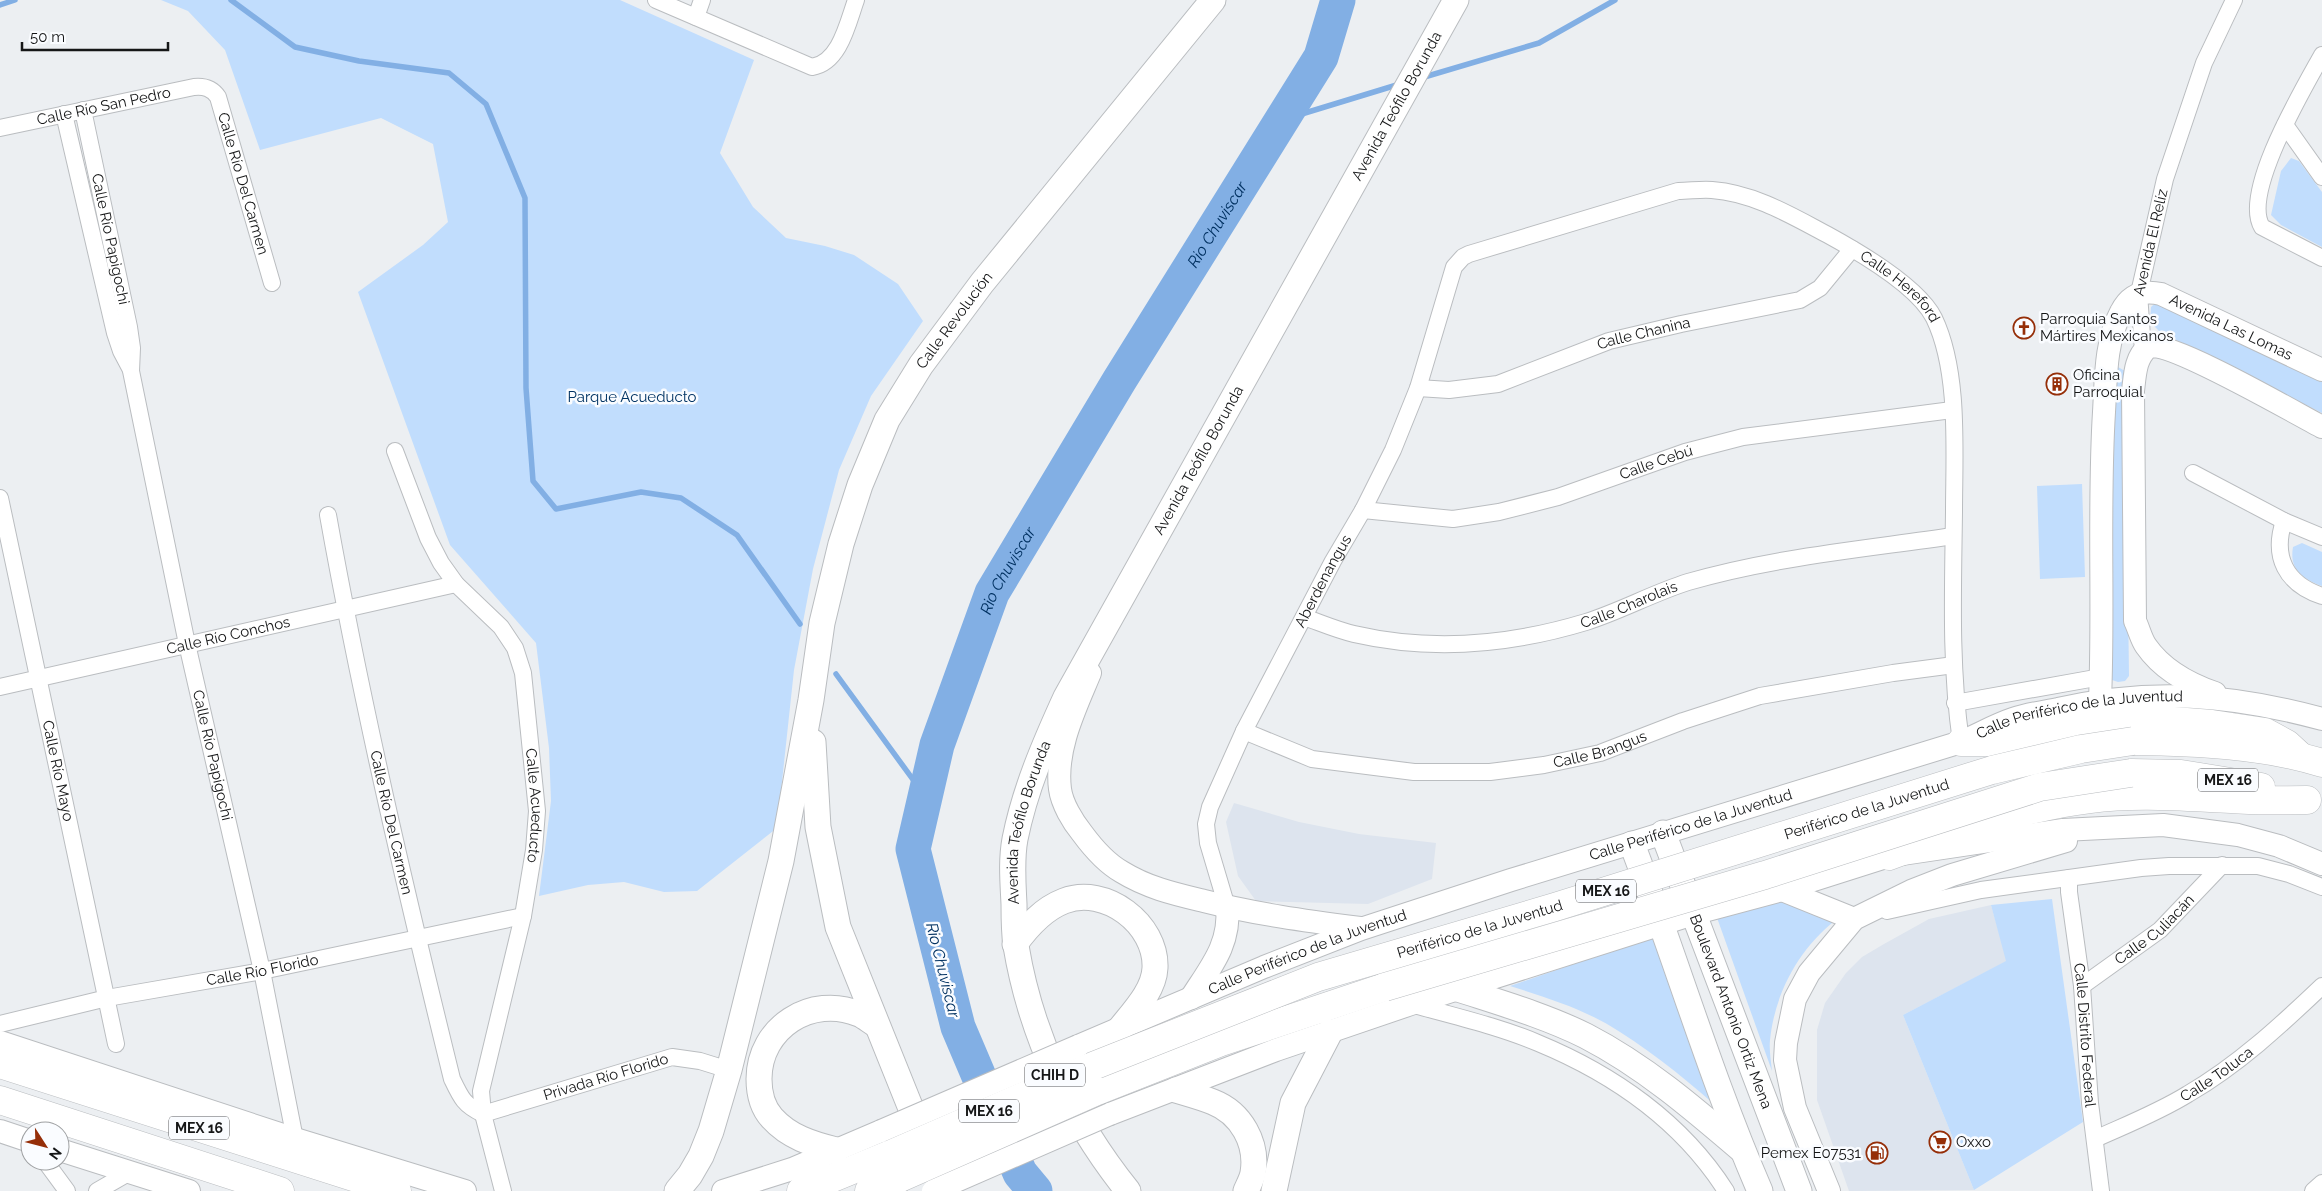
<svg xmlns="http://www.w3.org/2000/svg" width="2322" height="1191" font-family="Raleway,sans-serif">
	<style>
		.built { fill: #dde4ee }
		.green { fill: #c1ddfd }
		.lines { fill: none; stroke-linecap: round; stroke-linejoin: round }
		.stream { stroke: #82afe4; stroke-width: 5.5 }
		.river { stroke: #82afe4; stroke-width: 35 }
		.street-casing { stroke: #babdc0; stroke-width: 18 }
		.secondary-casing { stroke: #babdc0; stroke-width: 24 }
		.primary-casing { stroke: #babdc0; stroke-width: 27 }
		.highway-casing { stroke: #babdc0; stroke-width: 29 }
		.street { stroke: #fff; stroke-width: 16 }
		.secondary { stroke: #fff; stroke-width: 22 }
		.primary { stroke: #fff; stroke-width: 25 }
		.highway { stroke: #fff; stroke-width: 28 }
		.secondary-bridge-casing { stroke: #babdc0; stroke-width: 24; stroke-linecap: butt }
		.highway-bridge-casing { stroke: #babdc0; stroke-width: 29; stroke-linecap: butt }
		.secondary-bridge { stroke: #fff; stroke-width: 22 }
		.highway-bridge { stroke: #fff; stroke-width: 28 }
		.labels { text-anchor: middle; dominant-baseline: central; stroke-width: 5; stroke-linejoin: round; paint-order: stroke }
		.shield { fill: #fafcff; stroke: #5a5b5d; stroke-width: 1 }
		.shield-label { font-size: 14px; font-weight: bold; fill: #151617 }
		.street-label { font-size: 15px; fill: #151617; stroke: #fafcff }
		.poi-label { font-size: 15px; fill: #151617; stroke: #fafcff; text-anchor: start }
		.park-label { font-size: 15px; fill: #023464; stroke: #fafcff }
		.water-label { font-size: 16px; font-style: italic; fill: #003161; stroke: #fafcff }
	</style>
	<rect width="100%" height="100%" fill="#eceff2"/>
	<!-- built -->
	<g class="built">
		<polygon points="1234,803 1299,822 1359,834 1436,843 1432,879 1368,904 1256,901 1238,876 1226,822"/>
		<polygon points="1991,905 2007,961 1903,1015 1974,1190 1849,1191 1817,1100 1817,1030 1825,1003 1846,973 1862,957 1884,944 1929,919"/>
	</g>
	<!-- green -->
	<g class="green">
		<polygon points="161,0 620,0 754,60 720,153 753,207 786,238 825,246 854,255 898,284 923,321 871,396 839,470 813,569 794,670 777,828 697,891 664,892 624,882 588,885 539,896 551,801 549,748 536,643 450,545 358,292 423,245 448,222 433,144 381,118 260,150 225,50 188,11"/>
		<polygon points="2291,158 2299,161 2322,192 2322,247 2281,225 2271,215 2281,171"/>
		<polygon points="2159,300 2169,302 2322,382 2322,413 2160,332 2150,322 2151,307"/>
		<polygon points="2118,367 2125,371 2129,676 2125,681 2118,682 2112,680 2110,379"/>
		<polygon points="2082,484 2085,577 2040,579 2037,486"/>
		<path d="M 2302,543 L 2322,552 L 2322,586 C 2302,579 2289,569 2293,547 Z"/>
		<polygon points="2052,899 2083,1122 1974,1190 1903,1015 2006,961 1991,905"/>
		<path d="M 1782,900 L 1841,916 C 1801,945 1775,991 1770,1040 C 1769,1050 1771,1061 1772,1071 L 1716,915 Z"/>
		<path d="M 1655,936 L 1726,1115 C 1693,1085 1658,1056 1620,1032 C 1587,1010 1548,998 1510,986 Z"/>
	</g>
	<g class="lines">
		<!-- stream -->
		<g class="stream">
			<polyline points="231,0 295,47 359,61 449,73 486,104 525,198 526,388 533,481 556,509 641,492 681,498 737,535 800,624"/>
			<polyline points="0,5 15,0"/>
			<polyline points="1421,78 1539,43 1615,0"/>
			<polyline points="1282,120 1400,84"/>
			<polyline points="836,674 925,796"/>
		</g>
		<!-- river -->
		<path class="river" id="s1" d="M 1035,1191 L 1020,1173 L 958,1027 L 913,849 L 937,745 L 992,593 L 1119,381 L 1321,57 L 1338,0"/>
		<!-- street casing -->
		<g class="street-casing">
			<g id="street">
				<path d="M 656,0 L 812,67 C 840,63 848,22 856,0"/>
				<polyline points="696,17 702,0"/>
				<path d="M 2322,55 C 2304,88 2241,193 2262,227 L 2322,258"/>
				<path id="s2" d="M 83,110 L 129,327 L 132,348 L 131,371 L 187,644 L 262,971 L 295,1139"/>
				<polyline points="64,114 115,333 121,351 130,368"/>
				<polyline points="2285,125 2322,177"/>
				<path id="s3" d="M 0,128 L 194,87 C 204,86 212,88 218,97 L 272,283"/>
				<path id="s4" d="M 2143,351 L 2139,293 L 2165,179 L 2204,63 L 2234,0"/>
				<path id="s5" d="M 1418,388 L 1449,390 L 1498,384 L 1609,341 L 1681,324 L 1800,300 L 1820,288 L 1852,249"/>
				<path id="s6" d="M 395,451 L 428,538 L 441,563 L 456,584 L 501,627 L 515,648 L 523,673 L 537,811 L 534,850 L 523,916 L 481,1091 L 483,1114 L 503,1191"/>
				<polyline points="2193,473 2284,521 2322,537"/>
				<path id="s7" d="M 0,498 L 116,1044"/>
				<path id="s8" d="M 1363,510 L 1453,519 L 1499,512 L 1558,497 L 1685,452 L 1743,437 L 1952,410"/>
				<path id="s9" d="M 328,515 C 362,705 406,892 452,1079 C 461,1098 464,1105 483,1114 L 672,1057 L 700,1061 L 729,1070"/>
				<path d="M 2284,521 C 2272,557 2286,584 2322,596"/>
				<path id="s10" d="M 1304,617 C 1321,623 1337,630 1354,634 C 1432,652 1510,645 1586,622 C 1621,611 1653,593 1688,582 C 1774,557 1865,549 1953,536"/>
				<path id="s11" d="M 0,687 L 456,584"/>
				<polyline points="1955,703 2101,677"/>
				<path id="s12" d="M 1244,731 L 1312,759 L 1414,772 L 1490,772 L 1544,765 L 1600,753 L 1683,721 L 1760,696 L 1893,673 L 1954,665"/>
				<path id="s13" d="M 2069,878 L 2069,892 L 2082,986 L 2090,1103 L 2101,1191"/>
				<path id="s14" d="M 1227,907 L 1208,843 L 1206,824 L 1210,807 L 1244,731 L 1333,561 L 1363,510 L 1393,450 L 1418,388 L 1454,267 L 1463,257 L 1469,254 L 1678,191 C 1690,191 1701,189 1712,190 C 1754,193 1792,216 1828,235 C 1859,252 1918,286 1934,318 C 1960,372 1954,453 1954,512 C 1953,589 1950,666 1961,742"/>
				<polyline points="1887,911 1981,890 2141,868 2169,866 2258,866 2289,874 2322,887"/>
				<path id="s15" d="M 2082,986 L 2160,930 L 2222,865"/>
				<path d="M 1411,1004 C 1453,1016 1498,1026 1538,1043 C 1613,1074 1682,1122 1726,1191"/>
				<path id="s16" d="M 0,1024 L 107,998 L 262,971 L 523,916"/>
				<path id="s17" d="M 2095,1139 C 2126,1125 2159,1112 2188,1094 C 2238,1065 2281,1025 2322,986"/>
				<polyline points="45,1161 67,1191"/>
				<polyline points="97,1191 130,1172"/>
				<polyline points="2313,1191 2322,1183"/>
			</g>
		</g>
		<!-- secondary casing -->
		<g class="secondary-casing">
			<g id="secondary">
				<path d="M 1090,673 C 1075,709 1055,749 1060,789 C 1062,804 1073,822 1082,833 C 1093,848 1106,863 1122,872 C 1148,888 1175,894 1204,901 C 1255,914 1307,921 1360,928"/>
				<path d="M 2215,693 C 2189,684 2162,669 2146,646 C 2141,639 2139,629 2135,621 L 2133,391 C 2135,375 2135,358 2148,347 C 2170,340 2295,413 2322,427"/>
				<path id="s18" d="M 2100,700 C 2104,604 2098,508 2104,412 C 2106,379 2105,342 2121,312 C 2130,294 2143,290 2161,294 L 2322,370"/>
				<polyline points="1782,890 1854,919"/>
				<path d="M 1191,998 C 1210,968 1231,944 1227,907"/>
				<polyline points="0,1042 295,1139 465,1191"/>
				<path id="s19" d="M 1078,1046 L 1264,967 L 1361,929 L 1511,880 L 1961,742 C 1978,735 1995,725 2013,719 C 2027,714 2043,712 2058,709 C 2152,688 2230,694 2322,719"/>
				<polyline points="1110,1114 1276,1050 1411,1004 1693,914 1782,890 1889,856 2063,830 2163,825 2238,835 2279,846 2322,864"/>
				<polyline points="0,1131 30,1141"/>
				<polyline points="60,1150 189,1191"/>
				<polyline points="723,1191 792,1169 881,1131"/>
				<polyline points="1829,1191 1795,1108 1785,1060 1786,1043 1795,999 1809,973 1854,919 1911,891 1952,875 2066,841"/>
			</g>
		</g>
		<!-- primary casing -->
		<g class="primary-casing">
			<g id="primary">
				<polyline points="813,742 818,827 838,927 922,1136"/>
				<path id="s20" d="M 1663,833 L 1799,1191"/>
				<path d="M 1632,844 C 1676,959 1711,1078 1760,1191"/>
				<path d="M 1015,944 C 1028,926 1043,909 1064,901 C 1105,885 1157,924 1155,968 C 1154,991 1133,1012 1119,1030"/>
				<path d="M 1458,989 C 1501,1003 1546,1016 1586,1036 C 1644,1066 1693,1108 1742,1150"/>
				<path d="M 1176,1090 C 1189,1094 1201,1097 1213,1102 C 1241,1113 1258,1143 1253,1173 C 1252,1179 1248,1186 1246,1191"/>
				<path d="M 836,1150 C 812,1144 789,1137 772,1118 C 762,1107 759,1093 759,1079 C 759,1028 811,994 859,1014 C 864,1016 870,1021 875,1024"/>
				<path id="s21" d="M 677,1191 L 690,1175 L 701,1156 L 711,1131 L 729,1070 L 781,861 L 811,700 L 822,623 L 841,544 L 860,485 L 887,420 L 921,365 L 982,283 L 1213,0"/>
				<path id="s22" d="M 1128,1191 C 1071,1120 1031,1036 1016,946 C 1014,932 1014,917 1014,904 C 1013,883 1011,860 1015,839 C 1025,789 1045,743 1066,697 L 1456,0"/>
				<polyline points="1274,1191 1293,1103 1330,1032"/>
			</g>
		</g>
		<!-- highway casing -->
		<g class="highway-casing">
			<g id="highway">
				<path d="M 2133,741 C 2196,742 2261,744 2322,763"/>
				<polyline points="1961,742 1999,742 2065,727 2148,719 2212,724 2265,732 2287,744 2300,756"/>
				<polyline points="2131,773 2181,774 2261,787"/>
				<path d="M 1889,856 C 1954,833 2021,807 2090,799 C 2137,793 2183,797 2231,799 C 2256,801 2281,800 2307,800"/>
				<polyline points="0,1064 397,1191"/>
				<polyline points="1097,1091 1221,1042 1385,987"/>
				<polyline points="0,1100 280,1191"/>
				<polyline points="801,1191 891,1154"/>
				<polyline points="869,1191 900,1178"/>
			</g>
		</g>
		<!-- street -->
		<use href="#street" class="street"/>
		<!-- secondary -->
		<use href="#secondary" class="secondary"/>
		<!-- primary -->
		<use href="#primary" class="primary"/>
		<!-- highway -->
		<use href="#highway" class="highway"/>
		<!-- secondary-bridge casing -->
		<g class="secondary-bridge-casing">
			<g id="secondary-bridge">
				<polyline points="881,1131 1078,1046"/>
				<polyline points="933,1191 1110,1114"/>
			</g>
		</g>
		<!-- highway-bridge casing -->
		<g class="highway-bridge-casing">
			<g id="highway-bridge">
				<polyline points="1385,987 1765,875 2040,787 2131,773"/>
				<path id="s23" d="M 891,1154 L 1088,1068 L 1318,977 L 1555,907 L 1992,770 L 2081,749 L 2133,741"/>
				<polyline points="900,1178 1097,1091"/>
			</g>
		</g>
		<!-- secondary-bridge -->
		<use href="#secondary-bridge" class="secondary-bridge"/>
		<!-- highway-bridge -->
		<use href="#highway-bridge" class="highway-bridge"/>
	</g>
	<!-- icons -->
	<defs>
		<g id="church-ring" transform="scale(1.125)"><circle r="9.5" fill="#fafcff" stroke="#952e08" stroke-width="1.5"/><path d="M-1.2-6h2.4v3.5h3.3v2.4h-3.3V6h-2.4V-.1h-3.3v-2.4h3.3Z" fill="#952e08"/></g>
		<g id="building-ring" transform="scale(1.125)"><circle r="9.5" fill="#fafcff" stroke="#952e08" stroke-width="1.5"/><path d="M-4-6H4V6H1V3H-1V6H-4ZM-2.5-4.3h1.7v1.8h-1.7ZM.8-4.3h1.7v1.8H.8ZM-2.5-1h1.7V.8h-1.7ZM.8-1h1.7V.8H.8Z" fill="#952e08"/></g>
		<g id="supermarket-ring" transform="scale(1.125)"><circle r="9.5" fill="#fafcff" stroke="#952e08" stroke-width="1.5"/><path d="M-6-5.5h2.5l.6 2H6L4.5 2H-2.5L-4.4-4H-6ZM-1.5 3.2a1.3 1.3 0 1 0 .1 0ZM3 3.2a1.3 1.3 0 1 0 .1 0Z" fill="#952e08"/></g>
		<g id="fuel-ring" transform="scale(1.125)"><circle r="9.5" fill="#fafcff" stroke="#952e08" stroke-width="1.5"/><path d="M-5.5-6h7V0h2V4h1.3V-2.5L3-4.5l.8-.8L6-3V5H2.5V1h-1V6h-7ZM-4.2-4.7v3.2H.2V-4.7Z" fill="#952e08"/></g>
	</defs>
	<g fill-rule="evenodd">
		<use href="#church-ring" x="2024" y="328"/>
		<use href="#building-ring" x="2057" y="384"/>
		<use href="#supermarket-ring" x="1940" y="1142"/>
		<use href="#fuel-ring" x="1877" y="1153"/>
	</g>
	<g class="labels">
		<!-- shield labels -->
		<g class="shield">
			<rect x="2198" y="768.5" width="60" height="23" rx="4"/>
			<rect x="1576" y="879.5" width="60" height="23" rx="4"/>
			<rect x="1025" y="1063.5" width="60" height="23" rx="4"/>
			<rect x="959" y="1099.5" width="60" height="23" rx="4"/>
			<rect x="169" y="1116.5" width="60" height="23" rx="4"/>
		</g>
		<g class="shield-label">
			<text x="2228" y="780">MEX 16</text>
			<text x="1606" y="891">MEX 16</text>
			<text x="1055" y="1075">CHIH D</text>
			<text x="989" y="1111">MEX 16</text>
			<text x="199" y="1128">MEX 16</text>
		</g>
		<!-- street labels -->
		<g class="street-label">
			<text stroke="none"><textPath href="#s3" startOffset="106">Calle Río San Pedro</textPath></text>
			<text stroke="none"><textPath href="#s22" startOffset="1208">Avenida Teófilo Borunda</textPath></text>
			<text stroke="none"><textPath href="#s3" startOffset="316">Calle Río Del Carmen</textPath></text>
			<text stroke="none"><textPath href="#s2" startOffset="132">Calle Río Papigochi</textPath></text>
			<text stroke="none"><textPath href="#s4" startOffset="110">Avenida El Relíz</textPath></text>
			<text stroke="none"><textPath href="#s14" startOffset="1185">Calle Hereford</textPath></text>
			<text stroke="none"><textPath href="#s21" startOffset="924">Calle Revolución</textPath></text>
			<text stroke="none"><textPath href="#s18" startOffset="516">Avenida Las Lomas</textPath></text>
			<text stroke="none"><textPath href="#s5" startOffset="235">Calle Chanina</textPath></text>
			<text stroke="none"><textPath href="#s22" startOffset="802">Avenida Teófilo Borunda</textPath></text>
			<text stroke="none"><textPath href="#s8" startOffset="302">Calle Cebú</textPath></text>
			<text stroke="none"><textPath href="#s14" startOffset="356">Aberdenangus</textPath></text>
			<text stroke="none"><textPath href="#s10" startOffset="334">Calle Charolais</textPath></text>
			<text stroke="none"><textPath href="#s11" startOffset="234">Calle Río Conchos</textPath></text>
			<text stroke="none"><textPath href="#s19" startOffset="1058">Calle Periférico de la Juventud</textPath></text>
			<text stroke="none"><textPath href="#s12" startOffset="365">Calle Brangus</textPath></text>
			<text stroke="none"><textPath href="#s2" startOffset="659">Calle Río Papigochi</textPath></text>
			<text stroke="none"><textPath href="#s7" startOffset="279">Calle Río Mayo</textPath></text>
			<text stroke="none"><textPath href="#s6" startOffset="394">Calle Acueducto</textPath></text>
			<text stroke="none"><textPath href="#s23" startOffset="1036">Periférico de la Juventud</textPath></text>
			<text stroke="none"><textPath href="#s9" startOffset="314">Calle Río Del Carmen</textPath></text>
			<text stroke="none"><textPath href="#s22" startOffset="398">Avenida Teófilo Borunda</textPath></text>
			<text stroke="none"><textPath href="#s19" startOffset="652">Calle Periférico de la Juventud</textPath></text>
			<text stroke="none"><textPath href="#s23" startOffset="631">Periférico de la Juventud</textPath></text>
			<text stroke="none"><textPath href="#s15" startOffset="92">Calle Culiacán</textPath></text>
			<text stroke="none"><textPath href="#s19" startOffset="248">Calle Periférico de la Juventud</textPath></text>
			<text stroke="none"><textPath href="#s16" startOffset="268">Calle Río Florido</textPath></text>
			<text stroke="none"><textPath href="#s20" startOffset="191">Boulevard Antonio Ortiz Mena</textPath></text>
			<text stroke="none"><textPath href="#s13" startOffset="158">Calle Distrito Federal</textPath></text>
			<text stroke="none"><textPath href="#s17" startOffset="138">Calle Toluca</textPath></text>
			<text stroke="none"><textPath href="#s9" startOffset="754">Privada Río Florido</textPath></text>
		</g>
		<!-- poi labels -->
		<g class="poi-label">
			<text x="2040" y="319">Parroquia Santos<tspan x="2040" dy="17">Mártires Mexicanos</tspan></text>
			<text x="2073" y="375">Oficina<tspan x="2073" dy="17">Parroquial</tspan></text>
			<text x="1956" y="1142">Oxxo</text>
			<text x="1861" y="1153" text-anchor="end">Pemex E07531</text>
		</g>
		<!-- park labels -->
		<g class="park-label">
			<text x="632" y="397">Parque Acueducto</text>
		</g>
		<!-- water labels -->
		<g class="water-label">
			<text stroke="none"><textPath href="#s1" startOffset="1066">Rio Chuviscar</textPath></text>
			<text stroke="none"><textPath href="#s1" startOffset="661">Rio Chuviscar</textPath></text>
			<text transform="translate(943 970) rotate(76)">Rio Chuviscar</text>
		</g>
	</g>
	<!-- north arrow -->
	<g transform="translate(45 1146) rotate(126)"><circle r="24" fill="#fafcff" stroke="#9ea0a2"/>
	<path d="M0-4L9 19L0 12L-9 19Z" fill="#952e08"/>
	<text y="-8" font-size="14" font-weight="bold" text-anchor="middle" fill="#151617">N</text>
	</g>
	<!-- scale -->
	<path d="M22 42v8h146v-8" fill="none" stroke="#151617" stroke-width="2.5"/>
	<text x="30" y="42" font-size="15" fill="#151617" stroke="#fafcff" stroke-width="4" paint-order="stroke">50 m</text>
</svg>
